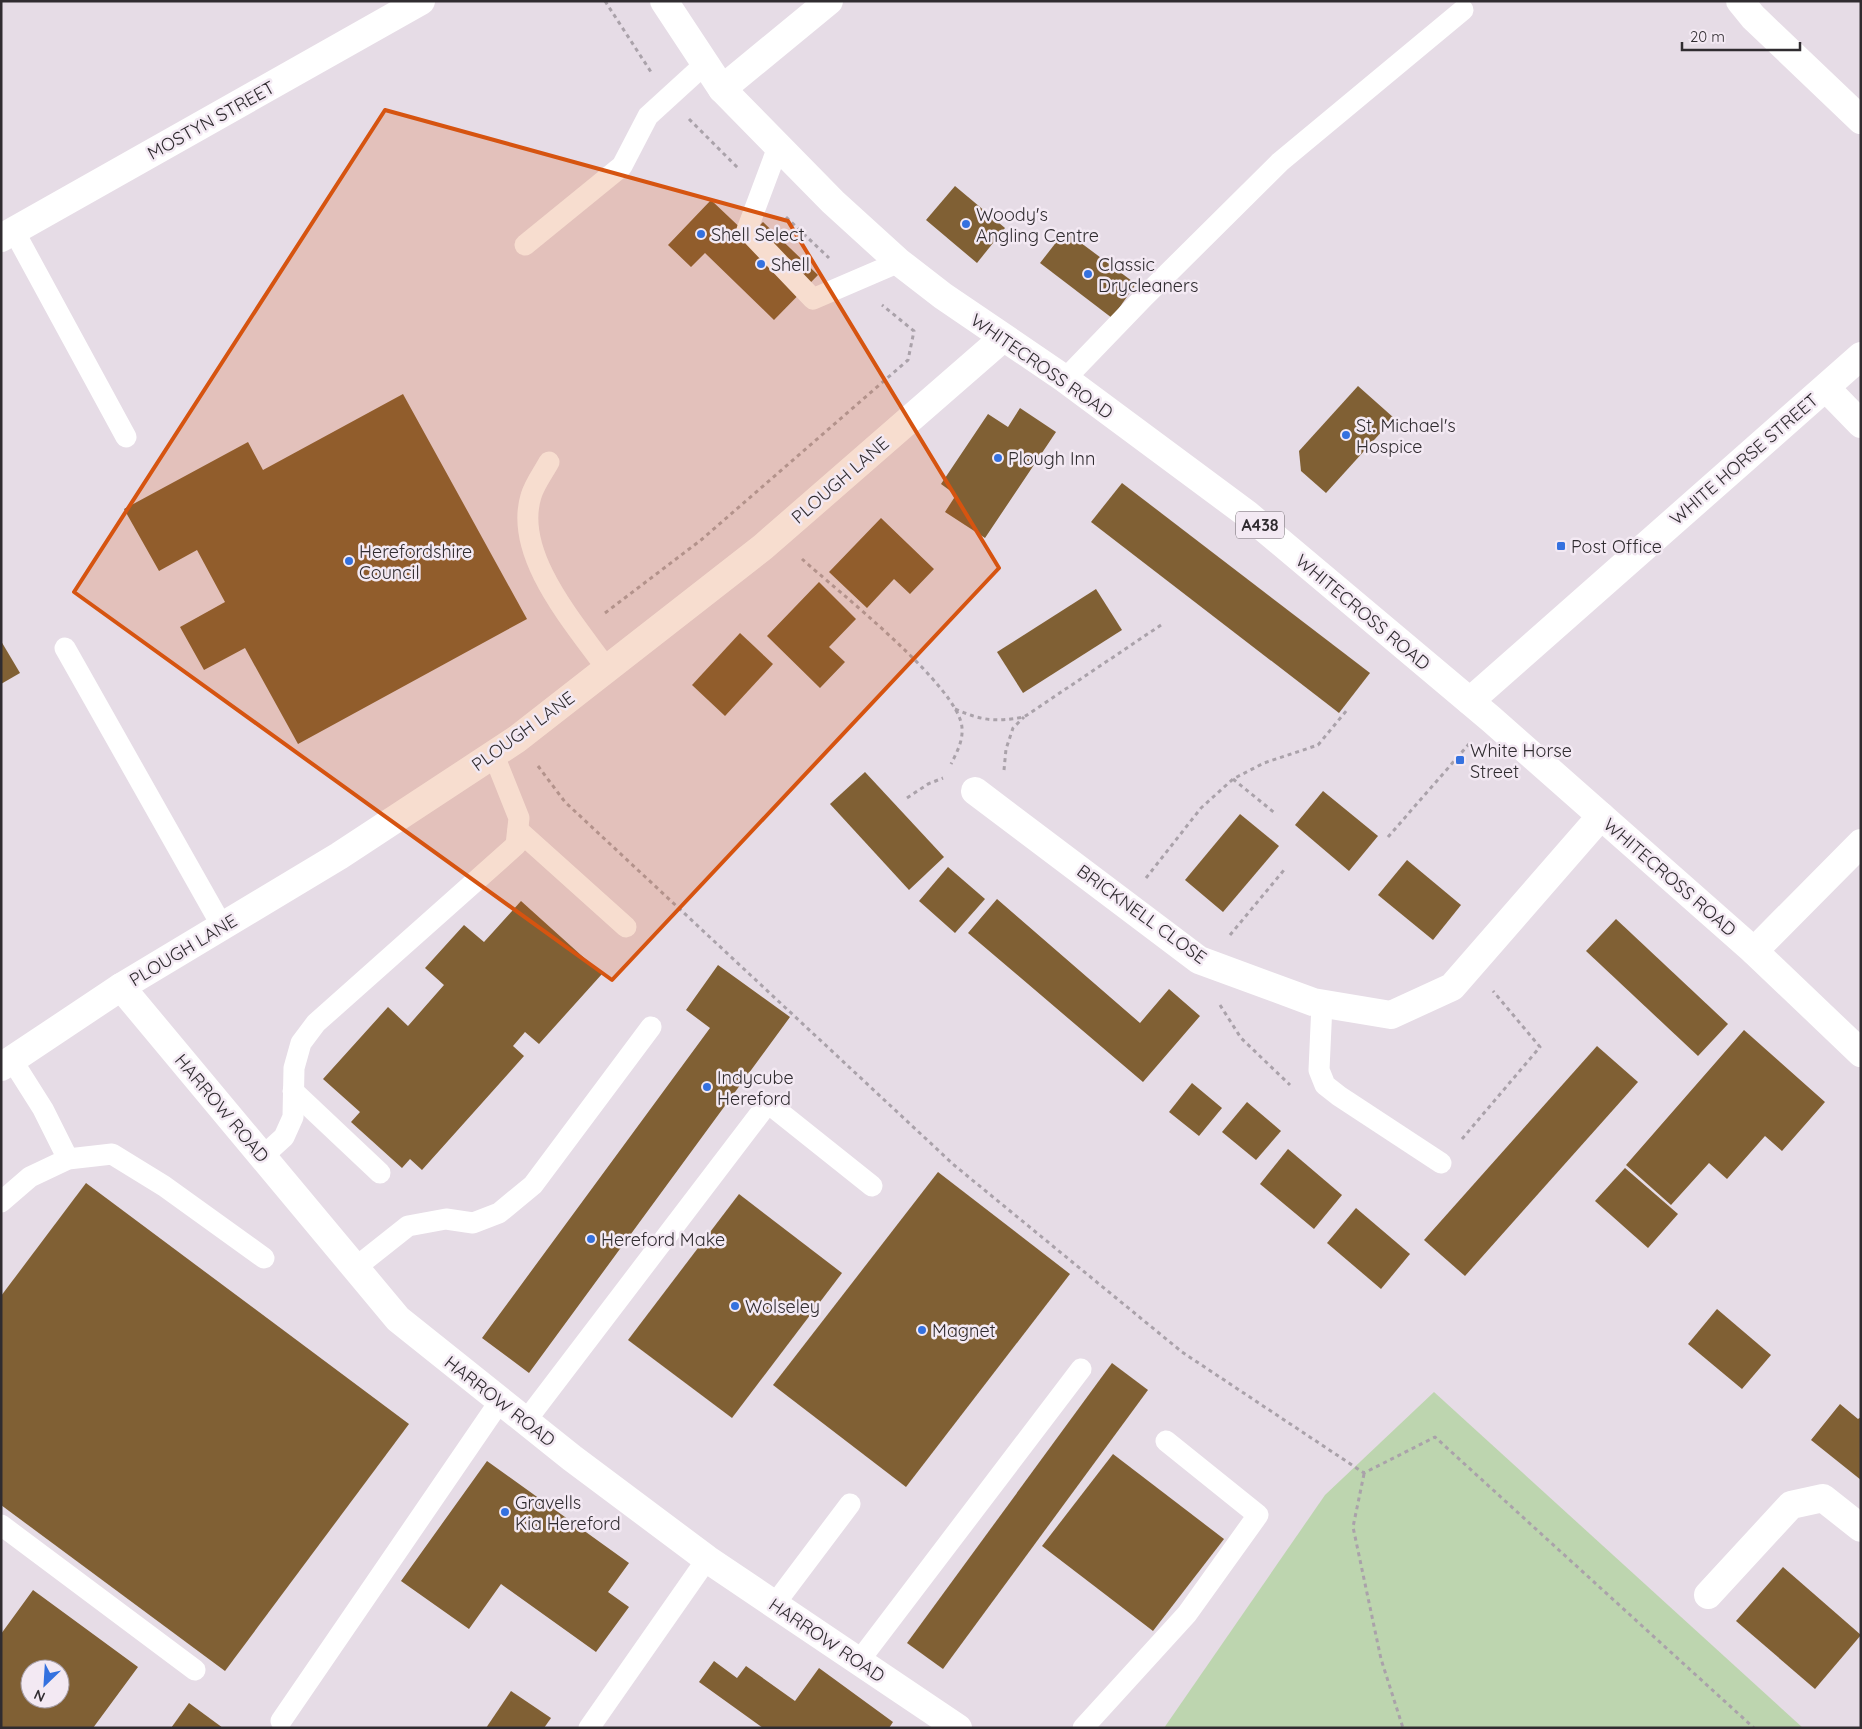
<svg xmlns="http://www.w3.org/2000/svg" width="1862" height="1729" font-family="Quicksand,sans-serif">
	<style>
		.grass { fill: #bdd5af }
		.building { fill: #806034; fill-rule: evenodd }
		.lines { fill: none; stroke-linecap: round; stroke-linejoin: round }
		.path { stroke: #aaa2aa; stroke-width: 3; stroke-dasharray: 4 4; stroke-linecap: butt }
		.service { stroke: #fff; stroke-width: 21 }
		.minor { stroke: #fff; stroke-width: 28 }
		.trunk { stroke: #fff; stroke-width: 28 }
		.marked { fill: #d65410; fill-opacity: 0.2; stroke: #d65410; stroke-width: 4; stroke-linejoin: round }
		.poi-dot { fill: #3471df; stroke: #f3e9f3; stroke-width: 2 }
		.labels { text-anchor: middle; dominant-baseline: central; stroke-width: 5; stroke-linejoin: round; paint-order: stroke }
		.shield { fill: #f3e9f3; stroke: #6a656a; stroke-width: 1 }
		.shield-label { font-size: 16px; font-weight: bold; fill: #302c30 }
		.street-label { font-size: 18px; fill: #302c30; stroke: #f3e9f3 }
		.poi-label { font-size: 18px; fill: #302c30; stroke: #f3e9f3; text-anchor: start }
	</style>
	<rect width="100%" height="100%" fill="#e6dce6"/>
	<!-- grass -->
	<polygon class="grass" points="1434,1392 1803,1728 1164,1728 1325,1495"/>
	<!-- building -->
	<g class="building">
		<polygon points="955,186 1005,228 977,263 926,220"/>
		<polygon points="711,200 749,236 763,222 818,275 774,320 705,253 691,267 668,245"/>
		<polygon points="1065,231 1136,284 1112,318 1040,263"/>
		<polygon points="1358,386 1394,418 1326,493 1301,471 1299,451"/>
		<polygon points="403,394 527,619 298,744 245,648 204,670 180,627 225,602 197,550 159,571 124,509 248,442 263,470"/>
		<polygon points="1020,408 1056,432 985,538 945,512 956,495 941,484 988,414 1008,427"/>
		<polygon points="1122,483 1370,673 1339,713 1091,522"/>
		<polygon points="881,518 934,569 910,594 894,579 867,608 829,572"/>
		<polygon points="819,582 856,619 829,647 845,662 820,688 767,636"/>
		<polygon points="1096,589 1122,630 1023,693 997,652"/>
		<polygon points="740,633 773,664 725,716 692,685"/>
		<polygon points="1,641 20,673 1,684"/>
		<polygon points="865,772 944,857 909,890 830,804"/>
		<polygon points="1323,791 1378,836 1349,871 1295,825"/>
		<polygon points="1240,814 1279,846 1223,912 1185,880"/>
		<polygon points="1407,860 1461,905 1433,940 1378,895"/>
		<polygon points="948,867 985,899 955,933 919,901"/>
		<polygon points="997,899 1140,1023 1169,989 1200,1016 1143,1082 968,933"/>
		<polygon points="521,901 602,974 539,1044 525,1032 513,1046 524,1056 422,1170 410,1159 402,1168 351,1122 360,1112 323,1079 388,1007 408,1026 444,985 425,968 464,925 484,942"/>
		<polygon points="1616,919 1728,1024 1698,1056 1586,951"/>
		<polygon points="718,965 790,1017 529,1373 482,1338 710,1028 686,1010"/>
		<polygon points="1744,1030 1825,1102 1782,1151 1765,1136 1727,1179 1709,1163 1671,1205 1626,1165"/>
		<polygon points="1597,1046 1638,1082 1465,1276 1424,1240"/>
		<polygon points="1192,1083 1222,1108 1199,1136 1169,1112"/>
		<polygon points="1247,1102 1281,1131 1256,1160 1222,1132"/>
		<polygon points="1288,1149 1342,1195 1314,1229 1260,1184"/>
		<polygon points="1625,1168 1678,1214 1648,1248 1595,1201"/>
		<polygon points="938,1172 1070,1274 906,1487 773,1385"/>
		<polygon points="86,1183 409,1424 225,1671 1,1505 1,1296"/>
		<polygon points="739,1194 842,1273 732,1418 628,1340"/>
		<polygon points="1356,1208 1410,1254 1381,1289 1327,1243"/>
		<polygon points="1717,1309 1771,1355 1742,1389 1688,1344"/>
		<polygon points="1112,1363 1148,1390 943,1669 907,1643"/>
		<polygon points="1840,1404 1858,1419 1861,1417 1861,1480 1811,1440"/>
		<polygon points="1113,1454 1224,1539 1153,1631 1042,1546"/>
		<polygon points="487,1461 629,1563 608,1592 629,1607 596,1652 501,1584 469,1629 401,1581"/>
		<polygon points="1783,1567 1861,1635 1815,1689 1736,1621"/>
		<path d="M 33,1590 L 138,1667 L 93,1728 L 1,1728 L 1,1634 ZM 30,1669 L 60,1669 L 60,1699 L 30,1699 Z"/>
		<polygon points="714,1661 737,1678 746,1666 795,1701 819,1668 893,1722 889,1728 763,1728 699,1682"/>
		<polygon points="511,1691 551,1718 544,1728 486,1728"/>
		<polygon points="189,1703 223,1728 171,1728"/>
	</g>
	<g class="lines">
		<!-- path -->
		<g class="path">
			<polyline points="605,1 651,72"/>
			<polyline points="689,119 738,168"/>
			<polyline points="786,217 829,258"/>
			<path d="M 802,559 C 835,589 960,687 962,728 C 963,741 957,752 951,764"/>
			<polyline points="605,613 701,540 908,360 914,331 882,305"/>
			<path d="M 955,709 C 983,721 995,722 1024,717 L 1161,625"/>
			<polyline points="538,766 565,802 954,1165 1182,1352 1364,1473 1435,1437 1754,1728"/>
			<polyline points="1004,770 1006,749 1013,728 1024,717"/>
			<polyline points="1233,779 1276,814"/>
			<polyline points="907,798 928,784 943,778"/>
			<polyline points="1388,837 1469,744"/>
			<polyline points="1146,878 1201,808 1233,779 1264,763 1318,745 1347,710"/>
			<polyline points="1230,935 1284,870"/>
			<polyline points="1220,1005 1241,1038 1290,1085"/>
			<polyline points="1462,1139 1540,1047 1493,991"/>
			<polyline points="1364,1474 1353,1527 1381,1659 1403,1728"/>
		</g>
		<!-- service -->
		<g class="service">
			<polyline points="778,147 747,230 813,299 899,262"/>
			<polyline points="14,231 126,437"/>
			<polyline points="525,245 622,166 648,116 705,64"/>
			<polyline points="1065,379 1145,296 1280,162 1463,10"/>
			<path d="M 549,462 C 543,473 534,485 531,496 C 513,555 575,624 607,669"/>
			<polyline points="65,648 222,926"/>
			<polyline points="518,830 626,927"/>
			<polyline points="1322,1004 1319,1070 1325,1085 1339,1096 1441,1163"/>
			<polyline points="12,1060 43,1109 68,1159"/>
			<polyline points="293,1091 380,1173"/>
			<polyline points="262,1157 284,1137 293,1117 294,1068 301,1043 316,1023 516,845 519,818 493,753"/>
			<polyline points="1,1202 30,1177 68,1159 112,1154 164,1186 264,1258"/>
			<polyline points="355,1268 408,1226 446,1219 473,1223 499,1213 533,1185 651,1027"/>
			<polyline points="525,1422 768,1103 872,1186"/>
			<polyline points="1,1525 195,1670"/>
			<polyline points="774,1605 850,1504"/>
			<polyline points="859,1661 1081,1369"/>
			<polyline points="281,1721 500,1401"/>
			<polyline points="589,1728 707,1559"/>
			<polyline points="1083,1728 1187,1614 1258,1515 1166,1441"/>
		</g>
		<!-- minor -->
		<g class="minor">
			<polyline points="1740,1 1753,17 1861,120"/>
			<polyline points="722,89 829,1"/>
			<polyline points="1,238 421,1"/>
			<polyline points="1826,388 1861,424"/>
			<polyline points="1470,701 1861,356"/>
			<polyline points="975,791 1199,960 1313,1002 1391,1015 1452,987 1601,816"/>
			<polyline points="1754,951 1861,843"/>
			<polyline points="121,987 398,1319 572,1458 707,1559 958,1728"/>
			<polyline points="1,1067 121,987 339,856 517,739 763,547 1003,338"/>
			<polyline points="1708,1595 1791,1505 1823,1498 1861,1528"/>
		</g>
		<!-- trunk -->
		<polyline class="trunk" points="664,1 722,89 833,202 899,262 943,296 1065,379 1247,514 1491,719 1754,951 1861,1053"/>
	</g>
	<!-- marked area -->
	<path class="marked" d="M 385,110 L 788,221 L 999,568 L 612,980 L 74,592 Z"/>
	<!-- markers -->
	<g class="poi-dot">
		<circle cx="966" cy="224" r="5"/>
		<circle cx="701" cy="234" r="5"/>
		<circle cx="761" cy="264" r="5"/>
		<circle cx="1088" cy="274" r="5"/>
		<circle cx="1346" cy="435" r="5"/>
		<circle cx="998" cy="458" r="5"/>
		<rect x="1556" y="541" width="10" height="10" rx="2.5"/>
		<circle cx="349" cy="561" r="5"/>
		<rect x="1455" y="755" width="10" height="10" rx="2.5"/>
		<circle cx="707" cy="1087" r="5"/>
		<circle cx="591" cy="1239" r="5"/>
		<circle cx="735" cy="1306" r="5"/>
		<circle cx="922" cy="1330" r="5"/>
		<circle cx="505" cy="1512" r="5"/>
	</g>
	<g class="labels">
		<!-- shield labels -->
		<rect class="shield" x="1236" y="511.5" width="48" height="27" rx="4"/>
		<g class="shield-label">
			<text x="1260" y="525">A438</text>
		</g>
		<!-- street labels -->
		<g class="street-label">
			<text transform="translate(211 120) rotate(-29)">MOSTYN STREET</text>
			<text transform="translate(1042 366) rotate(35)">WHITECROSS ROAD</text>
			<text transform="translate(1744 459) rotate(-41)">WHITE HORSE STREET</text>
			<text transform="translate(840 480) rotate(-41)">PLOUGH LANE</text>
			<text transform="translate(1363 612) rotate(40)">WHITECROSS ROAD</text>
			<text transform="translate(523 731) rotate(-36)">PLOUGH LANE</text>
			<text transform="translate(1670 877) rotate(41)">WHITECROSS ROAD</text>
			<text transform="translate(1142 914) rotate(36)">BRICKNELL CLOSE</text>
			<text transform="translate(183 950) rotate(-31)">PLOUGH LANE</text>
			<text transform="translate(222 1108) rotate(50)">HARROW ROAD</text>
			<text transform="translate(500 1401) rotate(38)">HARROW ROAD</text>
			<text transform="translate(827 1640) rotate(34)">HARROW ROAD</text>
		</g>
		<!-- poi labels -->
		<g class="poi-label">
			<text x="976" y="214">Woody's<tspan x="976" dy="21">Angling Centre</tspan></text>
			<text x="711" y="234">Shell Select</text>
			<text x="771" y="264">Shell</text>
			<text x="1098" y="264">Classic<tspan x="1098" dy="21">Drycleaners</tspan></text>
			<text x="1356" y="425">St. Michael's<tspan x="1356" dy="21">Hospice</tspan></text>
			<text x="1008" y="458">Plough Inn</text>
			<text x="1571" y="546">Post Office</text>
			<text x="359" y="551">Herefordshire<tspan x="359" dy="21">Council</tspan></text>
			<text x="1470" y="750">White Horse<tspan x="1470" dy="21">Street</tspan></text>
			<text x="717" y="1077">Indycube<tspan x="717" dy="21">Hereford</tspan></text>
			<text x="601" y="1239">Hereford Make</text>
			<text x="745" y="1306">Wolseley</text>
			<text x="932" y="1330">Magnet</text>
			<text x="515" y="1502">Gravells<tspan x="515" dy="21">Kia Hereford</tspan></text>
		</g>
	</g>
	<!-- border -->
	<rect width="1862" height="1729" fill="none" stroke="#302c30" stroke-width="5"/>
	<!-- north arrow -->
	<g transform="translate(45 1684) rotate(205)"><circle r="24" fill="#f3e9f3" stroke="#a59da5"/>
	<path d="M0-4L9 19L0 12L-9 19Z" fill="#3471df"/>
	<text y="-8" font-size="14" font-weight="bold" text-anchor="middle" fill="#302c30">N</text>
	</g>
	<!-- scale -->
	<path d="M1682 42v8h118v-8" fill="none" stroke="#302c30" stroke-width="2.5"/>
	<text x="1690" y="42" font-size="15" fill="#302c30" stroke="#f3e9f3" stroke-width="4" paint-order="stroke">20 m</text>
</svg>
